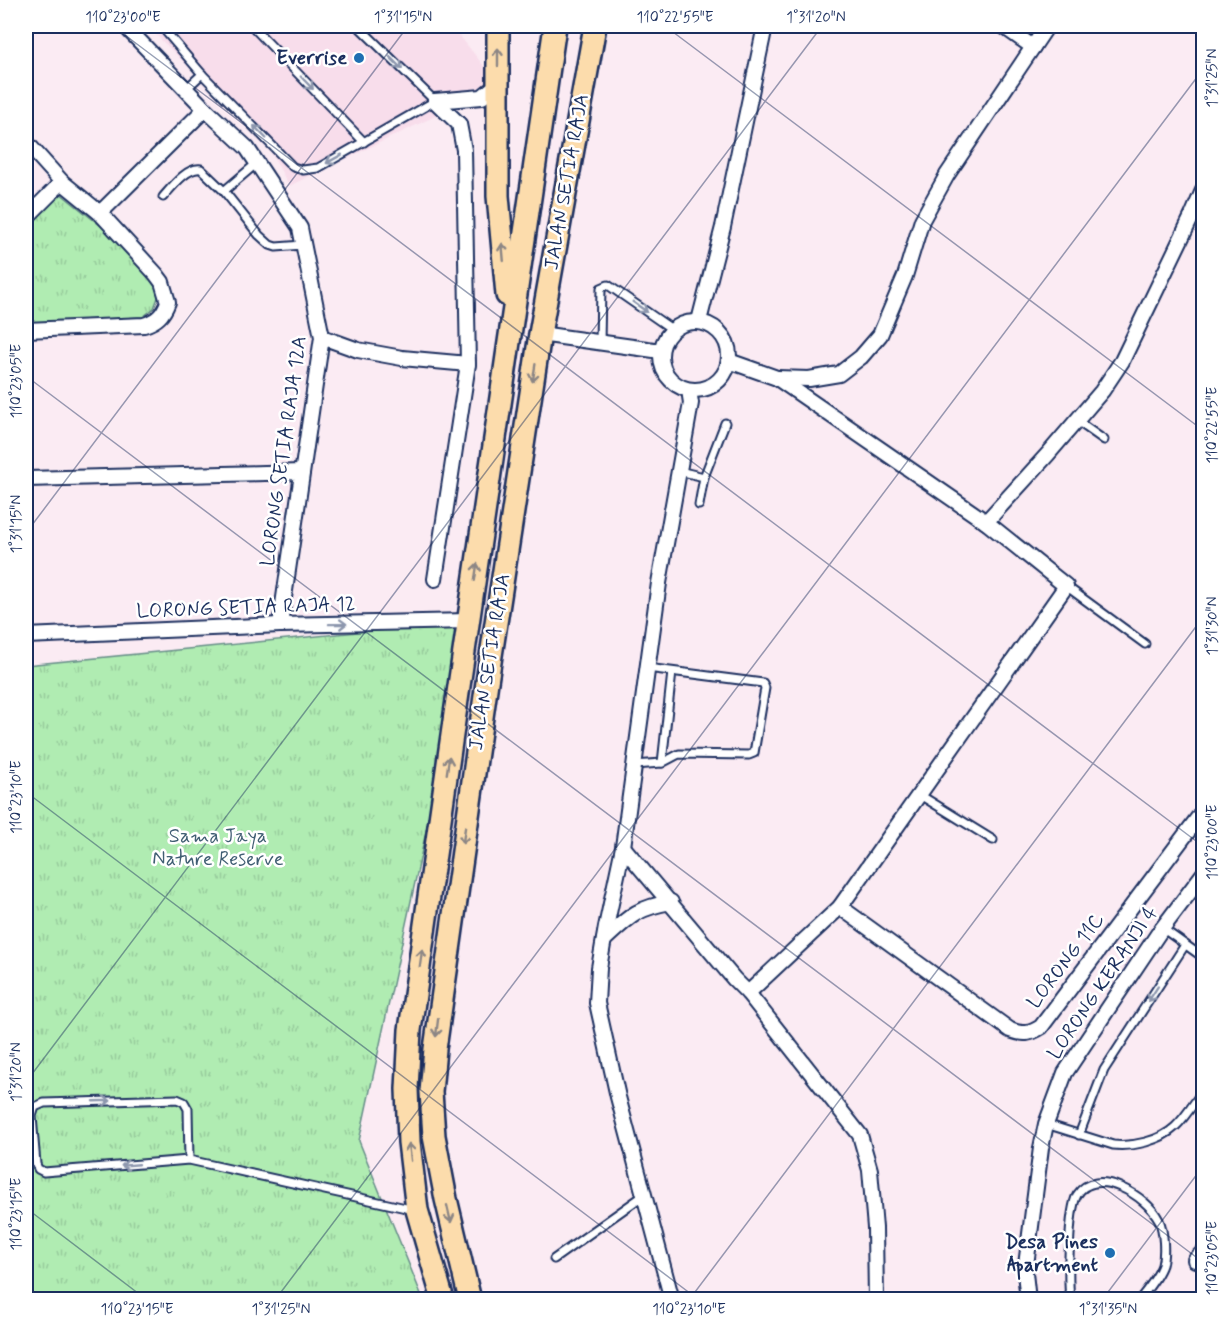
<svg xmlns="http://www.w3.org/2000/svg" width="1229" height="1325" font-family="Mynerve,sans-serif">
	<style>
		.built { fill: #f8ddeb }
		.grass { fill: url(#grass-tufts); stroke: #668e88; stroke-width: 1.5 }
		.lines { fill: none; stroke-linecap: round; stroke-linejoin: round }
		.service-casing { stroke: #1b2f5e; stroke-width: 11 }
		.minor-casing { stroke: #1b2f5e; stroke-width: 18 }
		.trunk-casing { stroke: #1b2f5e; stroke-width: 26 }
		.service { stroke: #fff; stroke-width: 7 }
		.minor { stroke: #fff; stroke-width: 14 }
		.trunk { stroke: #fcdcac; stroke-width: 21 }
		.oneway { stroke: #8c8685 }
		.oneway2 { stroke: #8d97ae }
		.ticks { fill: none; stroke: #1b2f5e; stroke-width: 1.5; stroke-opacity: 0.45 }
		.poi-dot { fill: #1f6fb2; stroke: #fff; stroke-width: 2 }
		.labels { text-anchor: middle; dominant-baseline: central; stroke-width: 5; stroke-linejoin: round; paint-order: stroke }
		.poi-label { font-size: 20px; font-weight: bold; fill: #1b2f5e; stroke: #fff; text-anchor: end }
		.street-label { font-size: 20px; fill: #1b2f5e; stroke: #fff }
		.park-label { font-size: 20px; fill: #405e73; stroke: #fff }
		.neatline { fill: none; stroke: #1b2f5e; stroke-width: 2 }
		.ticks-label { font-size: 15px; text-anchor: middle; fill: #1b2f5e }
	</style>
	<defs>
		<pattern id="grass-tufts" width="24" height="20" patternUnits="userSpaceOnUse" patternTransform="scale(1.5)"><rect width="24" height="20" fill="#b0ecb2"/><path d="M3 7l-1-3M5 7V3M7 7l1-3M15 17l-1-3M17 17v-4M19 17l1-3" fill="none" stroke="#97cb9c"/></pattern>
	</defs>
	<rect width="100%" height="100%" fill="#fbebf3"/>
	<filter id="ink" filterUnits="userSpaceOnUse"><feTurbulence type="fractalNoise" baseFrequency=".0167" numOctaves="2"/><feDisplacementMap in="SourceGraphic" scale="12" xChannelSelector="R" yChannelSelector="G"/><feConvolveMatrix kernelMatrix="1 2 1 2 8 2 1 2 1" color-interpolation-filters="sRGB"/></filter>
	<g filter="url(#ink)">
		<!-- built -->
		<polygon class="built" points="147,26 452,26 483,65 496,87 289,186 266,143"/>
		<!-- grass -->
		<g class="grass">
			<polygon points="60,193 101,226 149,273 159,295 154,308 143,317 26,323 26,221"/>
			<polygon points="469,621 459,679 359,1141 423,1299 26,1300 26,665"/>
		</g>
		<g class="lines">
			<!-- service casing -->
			<g class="service-casing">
				<g id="service">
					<polyline points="161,26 202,74 293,167 303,170 318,168 435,101 358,26"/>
					<polyline points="252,26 364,142"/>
					<polyline points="186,89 202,74"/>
					<polyline points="224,191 257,163"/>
					<path d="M 163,197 C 172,187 187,167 201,169 L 224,191 L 259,235 L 270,245 L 276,247 L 303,245"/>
					<polyline points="600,343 601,288 608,285 673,330"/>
					<polyline points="1077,421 1104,440"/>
					<polyline points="679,471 704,477"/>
					<polyline points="699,505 704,477 725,423"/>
					<polyline points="1066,586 1145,644"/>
					<polyline points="662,763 672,672"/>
					<polyline points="634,765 662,763 679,754 749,755 754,753 765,688 763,683 647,668"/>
					<polyline points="920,795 993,840"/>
					<polyline points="1162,928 1204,958"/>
					<path d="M 1046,1124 L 1113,1145 C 1133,1147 1160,1141 1175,1127 C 1186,1117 1195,1101 1204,1089"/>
					<polyline points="1079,1135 1104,1070 1185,945"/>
					<polyline points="189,1160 188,1109 184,1102 177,1099 44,1103 35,1107 32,1116 36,1164 38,1169 44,1172 189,1160 415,1210"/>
					<polyline points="554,1259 644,1195"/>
					<path d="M 1070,1300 C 1068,1279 1068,1211 1077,1195 C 1096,1165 1147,1196 1159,1220 C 1164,1231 1165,1254 1162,1265 C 1158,1277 1147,1290 1139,1300"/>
				</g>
			</g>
			<!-- minor casing -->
			<g class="minor-casing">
				<g id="minor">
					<polyline points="125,26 205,109 247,148 300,228 322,337 280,625"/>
					<polyline points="1003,26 1033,47"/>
					<polyline points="435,101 459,124 464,150 468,364 435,579"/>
					<polyline points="435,101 482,97 498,84"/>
					<path d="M 26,142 L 62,182 L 100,213 L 156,274 L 162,282 L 168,302 C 163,315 157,321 144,325 L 26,330"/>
					<polyline points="100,213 205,109"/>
					<polyline points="26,218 62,182"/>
					<polyline points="699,321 723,227 765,26"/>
					<circle cx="695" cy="356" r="34"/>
					<polyline points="540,334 661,351"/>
					<polyline points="322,337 358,350 402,358 468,364"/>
					<polyline points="729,361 777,378 986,522 1066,586 840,907 748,993"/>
					<polyline points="777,378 809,379 839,374 861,357 880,335 905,276 922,220 947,175 1047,26"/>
					<polyline points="26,479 302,472"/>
					<polyline points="986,522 1048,454 1102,391 1122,361 1192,216 1204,188"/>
					<polyline points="26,636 280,625 469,621"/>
					<polyline points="623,847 734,979 748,993 860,1135 870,1170 875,1228 876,1300"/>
					<path d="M 840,907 L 1010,1030 C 1023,1035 1030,1034 1041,1027 L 1204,810"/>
					<path d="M 604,940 C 629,917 636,908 671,902"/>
					<polyline points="1195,1260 1204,1251"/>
					<polyline points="672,1300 618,1097 597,1003 599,968 606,927 623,847 659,583 691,403 689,390"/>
					<polyline points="1028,1300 1025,1273 1041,1148 1046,1124 1065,1073 1158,934 1204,873"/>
				</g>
			</g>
			<!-- trunk casing -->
			<g class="trunk-casing">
				<g id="trunk">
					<polyline points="498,26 498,196 507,295"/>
					<polyline points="443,1300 417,1210 409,1142 407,1089 410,1030 460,679 555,26"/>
					<polyline points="470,1300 446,1199 434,1136 431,1092 435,1049 487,682 540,334 595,26"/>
				</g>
			</g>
			<!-- service -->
			<use href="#service" class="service"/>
			<!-- minor -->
			<use href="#minor" class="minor"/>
			<!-- trunk -->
			<use href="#trunk" class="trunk"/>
		</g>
		<!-- one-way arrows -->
		<defs><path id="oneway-shaft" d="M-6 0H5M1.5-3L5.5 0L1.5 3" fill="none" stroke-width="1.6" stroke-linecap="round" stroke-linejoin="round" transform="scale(1.5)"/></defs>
		<g class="oneway">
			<use href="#oneway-shaft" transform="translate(498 57) rotate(-90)"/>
			<use href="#oneway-shaft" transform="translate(503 252) rotate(-95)"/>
			<use href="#oneway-shaft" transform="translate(534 373) rotate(99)"/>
			<use href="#oneway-shaft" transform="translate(476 572) rotate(-82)"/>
			<use href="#oneway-shaft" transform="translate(448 765) rotate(-82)"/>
			<use href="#oneway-shaft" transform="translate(464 835) rotate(98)"/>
			<use href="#oneway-shaft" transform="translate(421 958) rotate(-82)"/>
			<use href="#oneway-shaft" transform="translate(437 1028) rotate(97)"/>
			<use href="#oneway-shaft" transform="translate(410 1152) rotate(-97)"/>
			<use href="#oneway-shaft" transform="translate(449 1214) rotate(77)"/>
		</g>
		<g class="oneway2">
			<use href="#oneway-shaft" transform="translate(396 63) rotate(45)"/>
			<use href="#oneway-shaft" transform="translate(307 83) rotate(46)"/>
			<use href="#oneway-shaft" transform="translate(260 132) rotate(-134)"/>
			<use href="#oneway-shaft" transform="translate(334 159) rotate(151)"/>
			<use href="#oneway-shaft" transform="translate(640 307) rotate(35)"/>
			<use href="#oneway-shaft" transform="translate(338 624) rotate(-1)"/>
			<use href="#oneway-shaft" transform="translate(1153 994) rotate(123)"/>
			<use href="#oneway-shaft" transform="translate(102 1101) rotate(-2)"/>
			<use href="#oneway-shaft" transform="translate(130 1165) rotate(175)"/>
		</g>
	</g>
	<!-- ticks -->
	<path class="ticks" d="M 113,26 L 1204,847M 665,26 L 1204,431M 26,376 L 1204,1263M 26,533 L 408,26M 26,792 L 699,1300M 26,1082 L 822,26M 26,1208 L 147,1300M 275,1300 L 1204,68M 689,1300 L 1204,616M 1102,1300 L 1204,1165"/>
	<!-- markers -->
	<g class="poi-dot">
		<circle cx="359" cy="58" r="6"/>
		<circle cx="1110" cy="1253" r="6"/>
	</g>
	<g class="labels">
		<!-- poi labels -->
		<g class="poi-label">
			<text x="347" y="58">Everrise</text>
			<text x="1098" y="1242">Desa Pines<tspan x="1098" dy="23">Apartment</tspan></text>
		</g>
		<!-- street labels -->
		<g class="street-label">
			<text transform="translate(567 182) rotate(-80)">JALAN SETIA RAJA</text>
			<text transform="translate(284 451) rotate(-82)">LORONG SETIA RAJA 12A</text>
			<text transform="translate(246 608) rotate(-2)">LORONG SETIA RAJA 12</text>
			<text transform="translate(490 662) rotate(-81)">JALAN SETIA RAJA</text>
			<text transform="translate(1066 961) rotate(-53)">LORONG 11C</text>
			<text transform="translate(1103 983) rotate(-56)">LORONG KERANJI 4</text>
		</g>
		<!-- park labels -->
		<g class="park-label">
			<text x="218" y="836">Sama Jaya<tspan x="218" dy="23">Nature Reserve</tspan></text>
		</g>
	</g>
	<!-- margin -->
	<rect width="1229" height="1325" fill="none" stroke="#fff" stroke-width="66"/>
	<rect x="33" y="33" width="1163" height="1259" class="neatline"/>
	<g class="ticks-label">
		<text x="123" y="22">110°23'00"E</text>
		<text x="403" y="22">1°31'15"N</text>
		<text x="675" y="22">110°22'55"E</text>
		<text x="816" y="22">1°31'20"N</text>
		<text transform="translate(1212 78) rotate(-90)" y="5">1°31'25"N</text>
		<text transform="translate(16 381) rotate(-90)" y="5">110°23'05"E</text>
		<text transform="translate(1212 425) rotate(-90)" y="5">110°22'55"E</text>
		<text transform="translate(16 524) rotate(-90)" y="5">1°31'15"N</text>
		<text transform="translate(1212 626) rotate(-90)" y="5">1°31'30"N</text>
		<text transform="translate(16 797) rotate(-90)" y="5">110°23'10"E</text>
		<text transform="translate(1212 842) rotate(-90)" y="5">110°23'00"E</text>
		<text transform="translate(16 1072) rotate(-90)" y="5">1°31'20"N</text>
		<text transform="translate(16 1214) rotate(-90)" y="5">110°23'15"E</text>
		<text transform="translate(1212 1258) rotate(-90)" y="5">110°23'05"E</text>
		<text x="137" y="1314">110°23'15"E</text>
		<text x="281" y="1314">1°31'25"N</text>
		<text x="689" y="1314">110°23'10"E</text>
		<text x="1108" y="1314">1°31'35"N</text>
	</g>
</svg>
